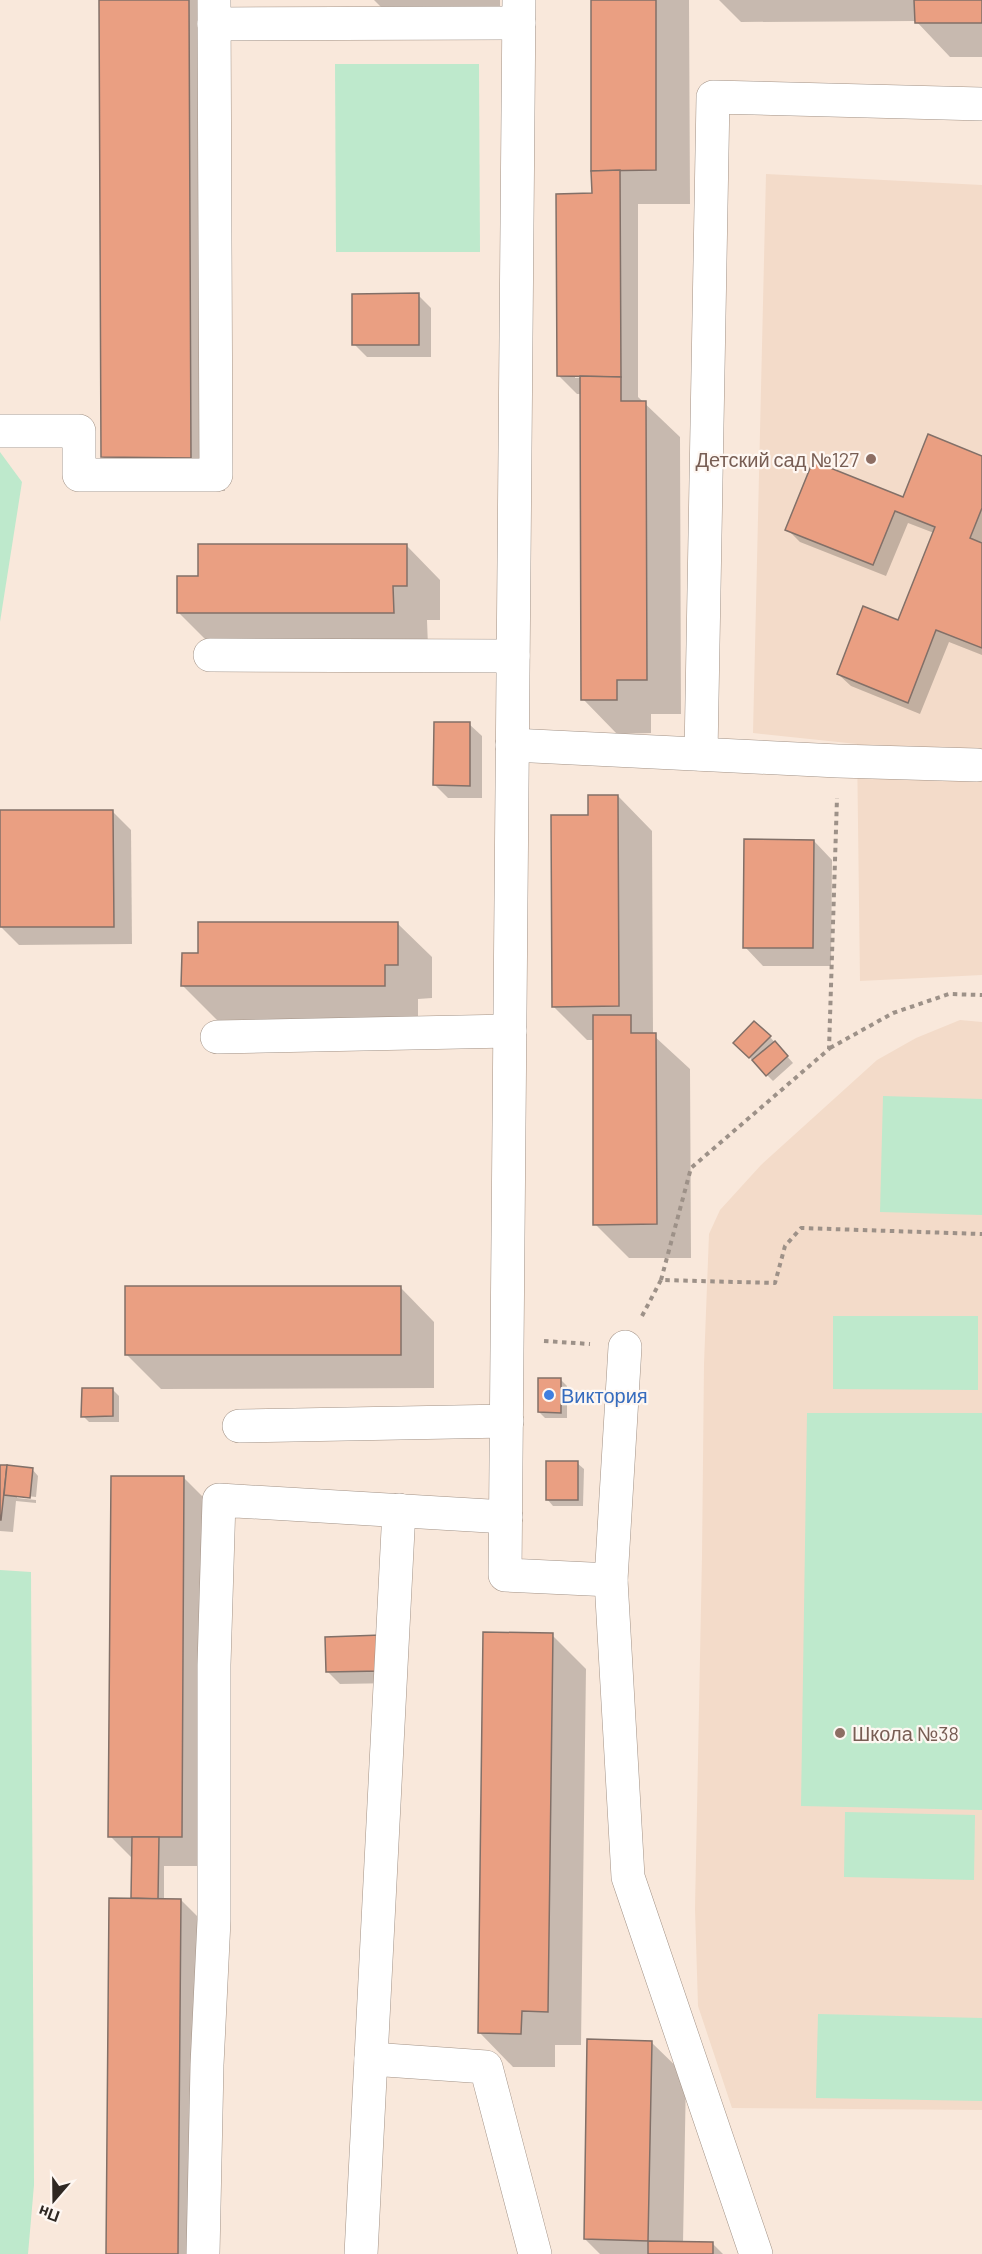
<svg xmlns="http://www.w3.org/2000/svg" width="982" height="2254" font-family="Barlow,sans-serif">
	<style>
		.built { fill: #f3dbc9 }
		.green { fill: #bee9cc }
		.shadow { fill: #0003; fill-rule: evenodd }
		.building { fill: #ea9f82; stroke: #827068; stroke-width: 1.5 }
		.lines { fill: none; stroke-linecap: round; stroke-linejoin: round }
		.minor-casing { stroke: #a29286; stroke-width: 34 }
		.path { stroke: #9d9188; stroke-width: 4; stroke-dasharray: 4.5 4.5; stroke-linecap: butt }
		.minor { stroke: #fff; stroke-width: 33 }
		.education-dot { fill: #8d6e63; stroke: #fef7f2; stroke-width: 2 }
		.shop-dot { fill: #3f7fe0; stroke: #fef7f2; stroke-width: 2 }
		.labels { text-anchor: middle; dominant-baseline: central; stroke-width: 4.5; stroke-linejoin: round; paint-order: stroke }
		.education-label { font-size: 20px; fill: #785e54; stroke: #fef7f2; text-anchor: end }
		.shop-label { font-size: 20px; fill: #366cbe; stroke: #fef7f2; text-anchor: start }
	</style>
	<rect width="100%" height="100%" fill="#f9e8db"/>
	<!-- built -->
	<g class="built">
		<polygon points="766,174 982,185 982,975 860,981 857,744 753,733"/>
		<polygon points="960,1020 982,1022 982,2110 732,2108 698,2006 695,1909 702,1556 704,1364 709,1234 720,1210 761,1165 877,1060 916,1038"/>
	</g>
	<!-- green -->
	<g class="green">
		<polygon points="335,64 479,64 480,252 336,252"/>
		<polygon points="0,452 22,482 0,622"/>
		<polygon points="883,1096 982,1099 982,1215 880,1212"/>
		<polygon points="833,1316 978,1316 978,1390 833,1389"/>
		<polygon points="807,1413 982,1413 982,1810 801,1806"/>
		<polygon points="0,1570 31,1572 34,2185 28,2254 0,2254"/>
		<polygon points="845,1812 975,1815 974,1880 844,1877"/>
		<polygon points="818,2014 982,2018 982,2101 816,2098"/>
	</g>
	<!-- shadow -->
	<g class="shadow">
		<polygon points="101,0 222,0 225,491 137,491 103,457"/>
		<polygon points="374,0 500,0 500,8 383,9"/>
		<path d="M 592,0 L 689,0 L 690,204 L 638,204 L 638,397 L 680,437 L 681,714 L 651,714 L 651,733 L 617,734 L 583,699 L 581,394 L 577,394 L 559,376 L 593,195 ZM 575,375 L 587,378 L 575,378 Z"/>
		<polygon points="719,0 982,0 982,57 950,57 916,21 741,22"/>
		<polygon points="418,295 431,308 431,357 367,357 354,344"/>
		<polygon points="982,457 982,655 949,642 920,714 851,686 838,674 899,622 934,533 908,523 886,576 800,542 787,529 904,499"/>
		<polygon points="406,545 440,580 440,620 427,620 428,647 213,647 179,613 199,578"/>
		<polygon points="469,724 482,736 482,798 448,798 435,785"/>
		<polygon points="618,796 652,831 653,1035 690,1069 691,1258 629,1258 595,1224 594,1040 587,1040 553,1006"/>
		<polygon points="112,811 131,830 132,944 19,945 0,926 0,812"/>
		<polygon points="814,841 832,860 831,966 763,966 745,947"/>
		<polygon points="397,923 432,957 432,998 418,999 418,1019 217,1020 183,986 200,955"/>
		<polygon points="770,1037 793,1063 773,1081 735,1043"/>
		<polygon points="400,1287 434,1322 434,1388 161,1389 126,1354"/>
		<polygon points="560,1379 567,1386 567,1418 545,1418 539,1412"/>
		<polygon points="113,1390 119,1396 119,1422 89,1422 83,1416"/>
		<polygon points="577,1463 584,1469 583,1506 553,1506 547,1499"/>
		<polygon points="0,1466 32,1469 38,1476 36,1497 17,1495 17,1498 36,1500 36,1503 16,1501 13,1532 0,1531"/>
		<polygon points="184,1478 213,1507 211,1866 164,1866 164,1900 181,1900 211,1930 208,2254 107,2254 133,1900 133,1859 110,1836"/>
		<polygon points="552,1635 586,1669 581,2045 555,2045 555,2067 513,2067 479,2032"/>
		<polygon points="393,1650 394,1683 340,1684 327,1671"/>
		<polygon points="651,2042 686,2076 683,2243 713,2244 723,2254 600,2254 585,2239"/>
	</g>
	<!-- building -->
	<g class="building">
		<polygon points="99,0 189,0 191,458 101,457"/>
		<polygon points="591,0 656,0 656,170 591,171"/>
		<polygon points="914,0 982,0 982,23 915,23"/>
		<polygon points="620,170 621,377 557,376 556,194 592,193 591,171"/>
		<polygon points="419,293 419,345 352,345 352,294"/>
		<polygon points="580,376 621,377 621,401 646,401 647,680 617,680 617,700 581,700"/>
		<polygon points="928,434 982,456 982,508 970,538 982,543 982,648 936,630 908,703 837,674 863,606 898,620 935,527 895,511 873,565 785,530 813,461 903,497"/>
		<polygon points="198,544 407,544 407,586 393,586 394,613 177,613 177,576 198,576"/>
		<polygon points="434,722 470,722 470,786 433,785"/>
		<polygon points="588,795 618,795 619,1006 552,1007 551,815 588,815"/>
		<polygon points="0,810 113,810 114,927 0,927"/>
		<polygon points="744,839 814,840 813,948 743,948"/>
		<polygon points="198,922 398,922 398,965 385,965 385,986 181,986 182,953 198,953"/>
		<polygon points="593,1015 631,1015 631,1033 656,1033 657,1224 593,1225"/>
		<polygon points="754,1021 771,1036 749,1058 733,1043"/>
		<polygon points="775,1041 788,1056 766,1076 752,1060"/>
		<rect x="125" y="1286" width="276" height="69"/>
		<polygon points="538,1378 561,1378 561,1413 538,1412"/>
		<polygon points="82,1388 113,1388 113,1416 81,1417"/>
		<rect x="546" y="1461" width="32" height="39"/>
		<polygon points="0,1465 7,1465 1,1520 0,1520"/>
		<polygon points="7,1465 33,1468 30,1498 4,1495"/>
		<polygon points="111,1476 184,1476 182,1837 108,1837"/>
		<polygon points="483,1632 553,1633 548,2012 522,2011 521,2034 478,2033"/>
		<polygon points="381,1635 381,1671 326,1672 325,1637"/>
		<polygon points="132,1837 159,1837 158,1899 131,1898"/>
		<polygon points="109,1898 181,1899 178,2254 106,2254"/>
		<polygon points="587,2039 652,2041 648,2241 584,2239"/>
		<polygon points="648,2241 713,2242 713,2254 648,2254"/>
	</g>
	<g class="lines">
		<!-- minor casing -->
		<g class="minor-casing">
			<g id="minor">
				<polyline points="519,0 505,1575 611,1580"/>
				<polyline points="214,24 519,23"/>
				<polyline points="0,431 79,431 79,475 216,475 214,0"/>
				<polyline points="210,655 513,656"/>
				<polyline points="512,745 838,761 977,765"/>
				<polyline points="701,754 713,97 982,104"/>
				<polyline points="217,1037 510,1031"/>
				<polyline points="625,1347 611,1580 628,1877 756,2254"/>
				<polyline points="239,1426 507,1421"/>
				<polyline points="371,2059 486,2067 535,2254"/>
				<polyline points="203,2254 207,2065 214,1920 214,1665 219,1500 506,1517"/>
				<polyline points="361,2254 399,1510"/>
			</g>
		</g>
		<!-- path -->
		<g class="path">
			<polyline points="830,1048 893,1013 949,994 982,995"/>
			<polyline points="661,1280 691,1168 829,1049 837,798"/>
			<polyline points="642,1316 661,1280 775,1283 785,1246 801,1228 982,1234"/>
			<polyline points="544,1341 590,1344"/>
		</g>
		<!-- minor -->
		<use href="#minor" class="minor"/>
	</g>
	<!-- markers -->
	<g class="education-dot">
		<circle cx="871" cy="459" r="6"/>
		<circle cx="840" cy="1733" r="6"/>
	</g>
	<circle class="shop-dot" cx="549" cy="1395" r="6"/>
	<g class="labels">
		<!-- education labels -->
		<g class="education-label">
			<text x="859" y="459">Детский сад №127</text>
			<text x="852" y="1733" text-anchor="start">Школа №38</text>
		</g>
		<!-- shop labels -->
		<g class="shop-label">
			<text x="561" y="1395">Виктория</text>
		</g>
	</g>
	<!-- north arrow -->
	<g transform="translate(54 2200) rotate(200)" stroke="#fef7f2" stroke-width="4.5" paint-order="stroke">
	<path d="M0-4.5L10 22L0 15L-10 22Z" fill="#2f2823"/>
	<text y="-9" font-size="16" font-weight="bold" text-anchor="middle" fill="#2f2823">Пн</text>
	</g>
</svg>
